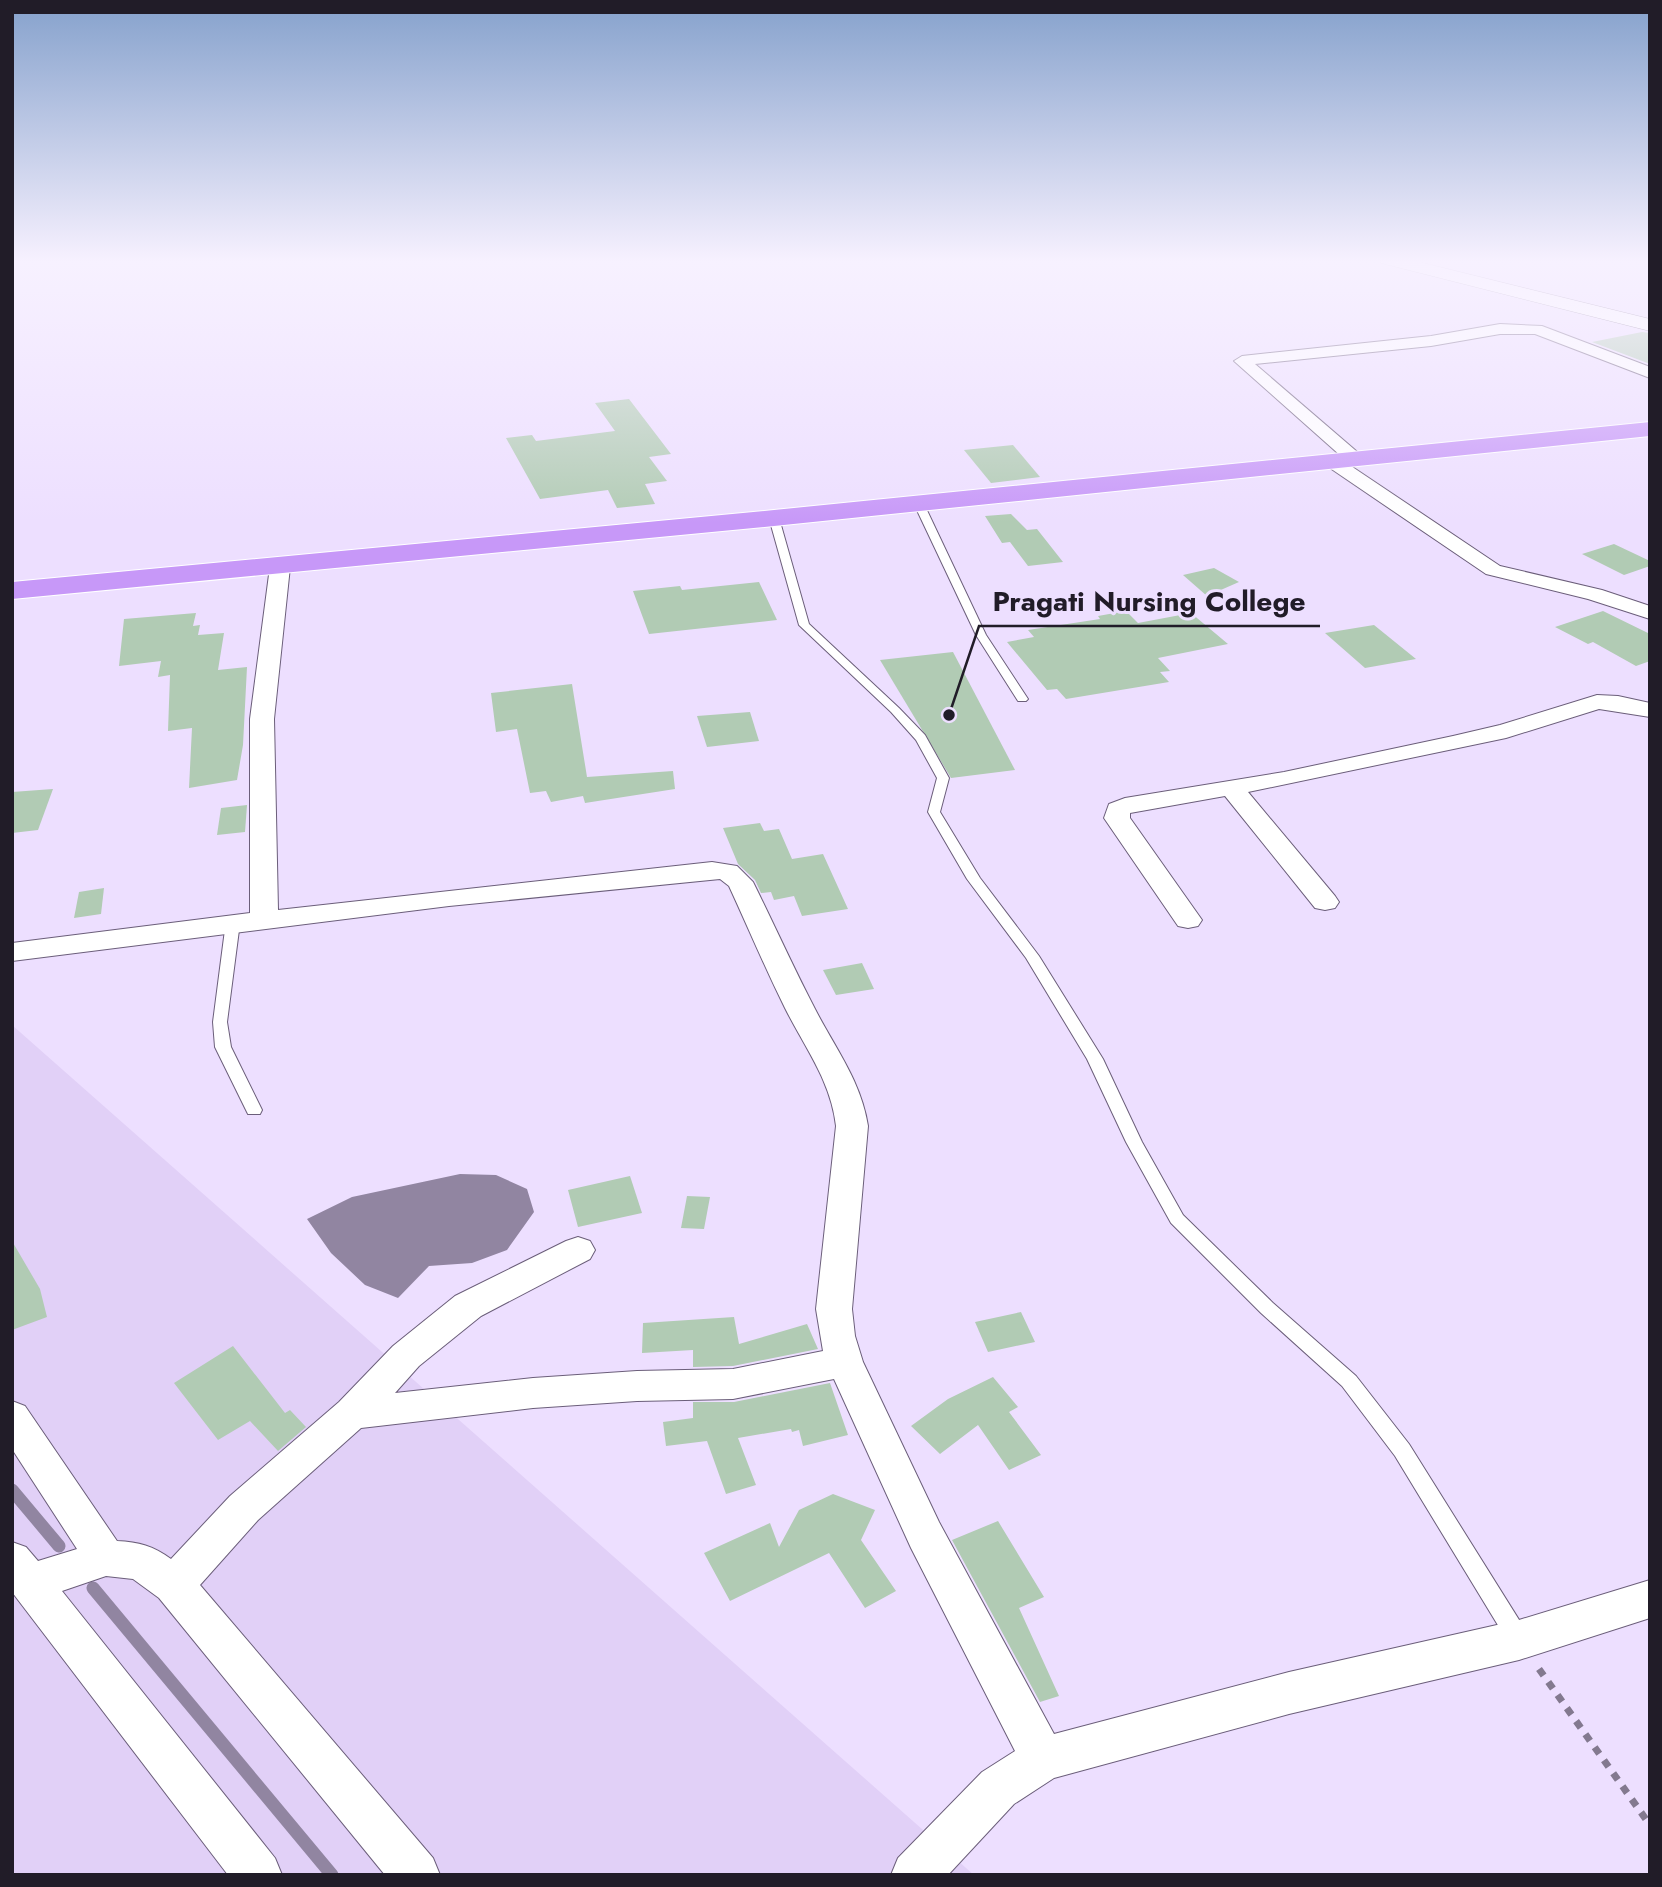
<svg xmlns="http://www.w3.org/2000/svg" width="1662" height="1887" font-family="Jost,sans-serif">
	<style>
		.built { fill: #e1d0f7 }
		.water { fill: #9185a1 }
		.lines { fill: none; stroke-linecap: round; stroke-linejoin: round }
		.stream { stroke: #9185a1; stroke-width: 13 }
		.building { fill: #b1cbb4 }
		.service-casing { stroke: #6b5e7a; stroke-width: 2 }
		.minor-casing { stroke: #6b5e7a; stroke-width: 2 }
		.tertiary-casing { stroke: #6b5e7a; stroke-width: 1 }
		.trunk-casing { stroke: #fff; stroke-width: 2 }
		.path { stroke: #83798f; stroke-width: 7; stroke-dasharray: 8 8; stroke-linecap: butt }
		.service { fill: #fff; fill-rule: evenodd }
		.minor { fill: #fff; fill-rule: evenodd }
		.tertiary { fill: #fff; fill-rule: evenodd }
		.trunk { fill: #c798f8; fill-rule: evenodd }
		.leader { fill: none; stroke: #211c28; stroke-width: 2.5 }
		.callout-dot { fill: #211c28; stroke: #eddfff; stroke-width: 2.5 }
		.callout-label { font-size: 28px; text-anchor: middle; font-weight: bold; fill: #211c28; stroke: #eddfff; stroke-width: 6; stroke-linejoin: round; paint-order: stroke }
	</style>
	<rect width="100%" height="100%" fill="#eddfff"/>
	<!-- built -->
	<polygon class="built" points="12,1025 974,1875 12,1875"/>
	<!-- water -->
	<polygon class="water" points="460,1174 496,1175 527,1189 534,1212 507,1250 472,1263 429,1266 398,1298 365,1285 331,1253 307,1219 352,1197"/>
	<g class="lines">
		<!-- stream -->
		<g class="stream">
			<polyline points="12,1490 59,1546"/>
			<polyline points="93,1588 332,1875"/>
		</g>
	</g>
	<!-- building -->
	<g class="building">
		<polygon points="1642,332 1650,333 1650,364 1592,342"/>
		<polygon points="629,399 671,454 649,457 667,481 645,484 655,504 617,508 608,490 540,499 506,438 532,435 536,441 615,431 595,403"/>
		<polygon points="1013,445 1040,477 991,483 964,450"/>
		<polygon points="1011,514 1027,530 1037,529 1063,562 1028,566 1010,542 1002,543 985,516"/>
		<polygon points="1614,544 1650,561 1650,566 1624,575 1582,554"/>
		<polygon points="1214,568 1239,582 1207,596 1183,575"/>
		<polygon points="759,582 777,620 649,634 633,591 680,586 682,590"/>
		<polygon points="1126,611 1138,623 1191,613 1228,644 1158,658 1170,671 1160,672 1169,682 1066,699 1057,689 1047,690 1007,642 1034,637 1028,630 1100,619 1098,616"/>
		<polygon points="1603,611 1650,634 1650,661 1636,666 1593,642 1588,644 1555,627"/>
		<polygon points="196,613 193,626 200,625 198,635 224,633 218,670 247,667 243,745 237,780 189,788 192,728 168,731 170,675 158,677 161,661 119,666 124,619"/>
		<polygon points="1374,625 1416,659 1365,668 1325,633"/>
		<polygon points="953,652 1015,770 951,778 880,660"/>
		<polygon points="572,684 587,777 673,771 675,789 585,803 583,796 551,802 546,791 530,793 517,729 496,732 491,693"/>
		<polygon points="750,712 759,741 707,747 697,716"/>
		<polygon points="53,789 38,830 12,833 12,792"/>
		<polygon points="247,805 245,832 217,835 221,808"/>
		<polygon points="760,823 764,831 779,829 792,859 823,854 848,909 802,916 794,896 774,900 771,892 761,893 755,880 738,864 723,828"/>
		<polygon points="104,888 101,914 74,918 79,892"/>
		<polygon points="862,963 874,989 836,995 823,970"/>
		<polygon points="630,1176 642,1213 578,1227 568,1190"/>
		<polygon points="687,1196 710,1197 704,1229 681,1228"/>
		<polygon points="12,1241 40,1289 47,1317 12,1330"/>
		<polygon points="1021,1312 1035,1342 988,1352 975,1322"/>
		<polygon points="734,1317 739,1344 807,1324 818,1349 733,1366 693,1367 693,1350 642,1353 643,1323"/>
		<polygon points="233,1346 285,1413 290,1410 306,1427 278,1451 250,1421 218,1440 174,1383"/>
		<polygon points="993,1377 1018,1407 1009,1412 1041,1455 1009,1470 978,1425 940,1454 911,1426 948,1399"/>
		<polygon points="830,1383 848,1435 803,1446 799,1430 792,1432 791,1429 738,1438 756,1485 726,1494 707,1441 666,1446 663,1422 693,1418 693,1402 734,1402"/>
		<polygon points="833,1494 875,1510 861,1540 896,1591 865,1608 829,1553 730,1601 704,1553 770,1523 779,1547 799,1510"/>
		<polygon points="998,1521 1044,1597 1019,1608 1059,1696 1040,1702 952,1540"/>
	</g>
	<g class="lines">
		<!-- service casing -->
		<g class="service-casing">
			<g id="service">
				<polygon points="919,501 924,504 986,635 1028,699 1026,701 1018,701 976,635 914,504"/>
				<polygon points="771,516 779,518 809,624 899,708 925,735 949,778 940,812 980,878 1039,956 1103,1059 1142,1142 1183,1215 1273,1303 1356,1376 1409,1444 1526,1631 1529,1638 1526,1645 1518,1648 1510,1645 1395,1456 1342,1386 1261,1313 1171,1223 1126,1142 1087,1059 1026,958 967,879 928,812 937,778 916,740 891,712 799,625 769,518"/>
				<polygon points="233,918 240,922 227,1022 231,1047 262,1110 260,1114 248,1114 246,1110 215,1047 213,1022 226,922"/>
			</g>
		</g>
		<!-- minor casing -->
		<g class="minor-casing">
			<g id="minor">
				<polygon points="1500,324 1542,326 1650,367 1650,378 1535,334 1500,334 1431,346 1255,364 1362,456 1365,460 1356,465 1350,464 1234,361 1242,356 1431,336"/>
				<polygon points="1333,457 1339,458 1500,566 1602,590 1650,606 1650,619 1588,599 1486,574 1327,466 1324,462 1327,458"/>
				<path d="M 280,561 L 287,563 L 290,567 L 274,719 L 278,910 L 712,862 L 737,866 L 753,882 C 774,924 793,967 815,1009 C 835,1048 861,1081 868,1126 L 852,1309 L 855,1336 L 863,1362 L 939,1522 L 1054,1734 L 1289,1672 L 1519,1620 L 1650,1580 L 1650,1618 L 1519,1660 L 1289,1714 L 1054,1778 L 1014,1804 L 948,1875 L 891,1875 L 898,1858 L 982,1772 L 1015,1751 L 911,1548 L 834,1379 L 733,1399 L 637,1401 L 533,1408 L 361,1428 L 258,1520 L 200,1585 L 433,1858 L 440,1875 L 385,1875 L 159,1598 L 133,1579 L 106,1576 L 62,1591 L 275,1858 L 282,1875 L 228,1875 L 12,1592 L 12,1542 L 26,1547 L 38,1561 L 77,1549 L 12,1449 L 12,1401 L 25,1406 L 117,1541 C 139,1542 153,1546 171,1559 L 230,1496 L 339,1402 L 393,1346 L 455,1296 L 566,1241 L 578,1237 L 590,1241 L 595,1250 L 590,1259 L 481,1316 L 419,1366 L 395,1393 L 533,1378 L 637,1371 L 733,1369 L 823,1351 L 816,1309 L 836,1126 C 831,1081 805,1048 785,1008 C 765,968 748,927 729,886 L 720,879 L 449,906 L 12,961 L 12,943 L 250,913 L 250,719 L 270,567 L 273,563 Z"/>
				<polygon points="1597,695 1618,696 1650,703 1650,717 1599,709 1506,738 1248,792 1335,896 1339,902 1335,908 1325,910 1315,908 1225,796 1130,813 1130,818 1202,920 1198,926 1188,928 1178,926 1104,818 1109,804 1125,798 1284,772 1453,736 1500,725"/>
			</g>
		</g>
		<!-- tertiary casing -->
		<g class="tertiary-casing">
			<polygon id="tertiary" points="1378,259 1407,259 1650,319 1650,331 1381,263"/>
		</g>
		<!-- trunk casing -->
		<g class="trunk-casing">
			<polygon id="trunk" points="1650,422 1650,436 774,526 12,599 12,582 774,510"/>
		</g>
		<!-- path -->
		<polyline class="path" points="1539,1669 1650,1825"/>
		<!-- service -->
		<use href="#service" class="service"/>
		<!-- minor -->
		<use href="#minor" class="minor"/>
		<!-- tertiary -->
		<use href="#tertiary" class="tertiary"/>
		<!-- trunk -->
		<use href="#trunk" class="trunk"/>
	</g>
	<!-- sky -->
	<linearGradient id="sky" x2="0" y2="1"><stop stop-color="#85a1cc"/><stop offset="0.5" stop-color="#f7f1ff"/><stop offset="1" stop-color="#f7f1ff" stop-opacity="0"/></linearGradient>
	<rect width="1662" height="523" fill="url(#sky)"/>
	<!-- callouts -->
	<path class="leader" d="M949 715L979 626H1320"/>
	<circle class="callout-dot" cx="949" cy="715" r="7"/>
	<g class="callout-label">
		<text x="1149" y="611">Pragati Nursing College</text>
	</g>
	<!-- border -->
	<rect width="1662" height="1887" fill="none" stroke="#211c28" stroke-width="28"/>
</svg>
